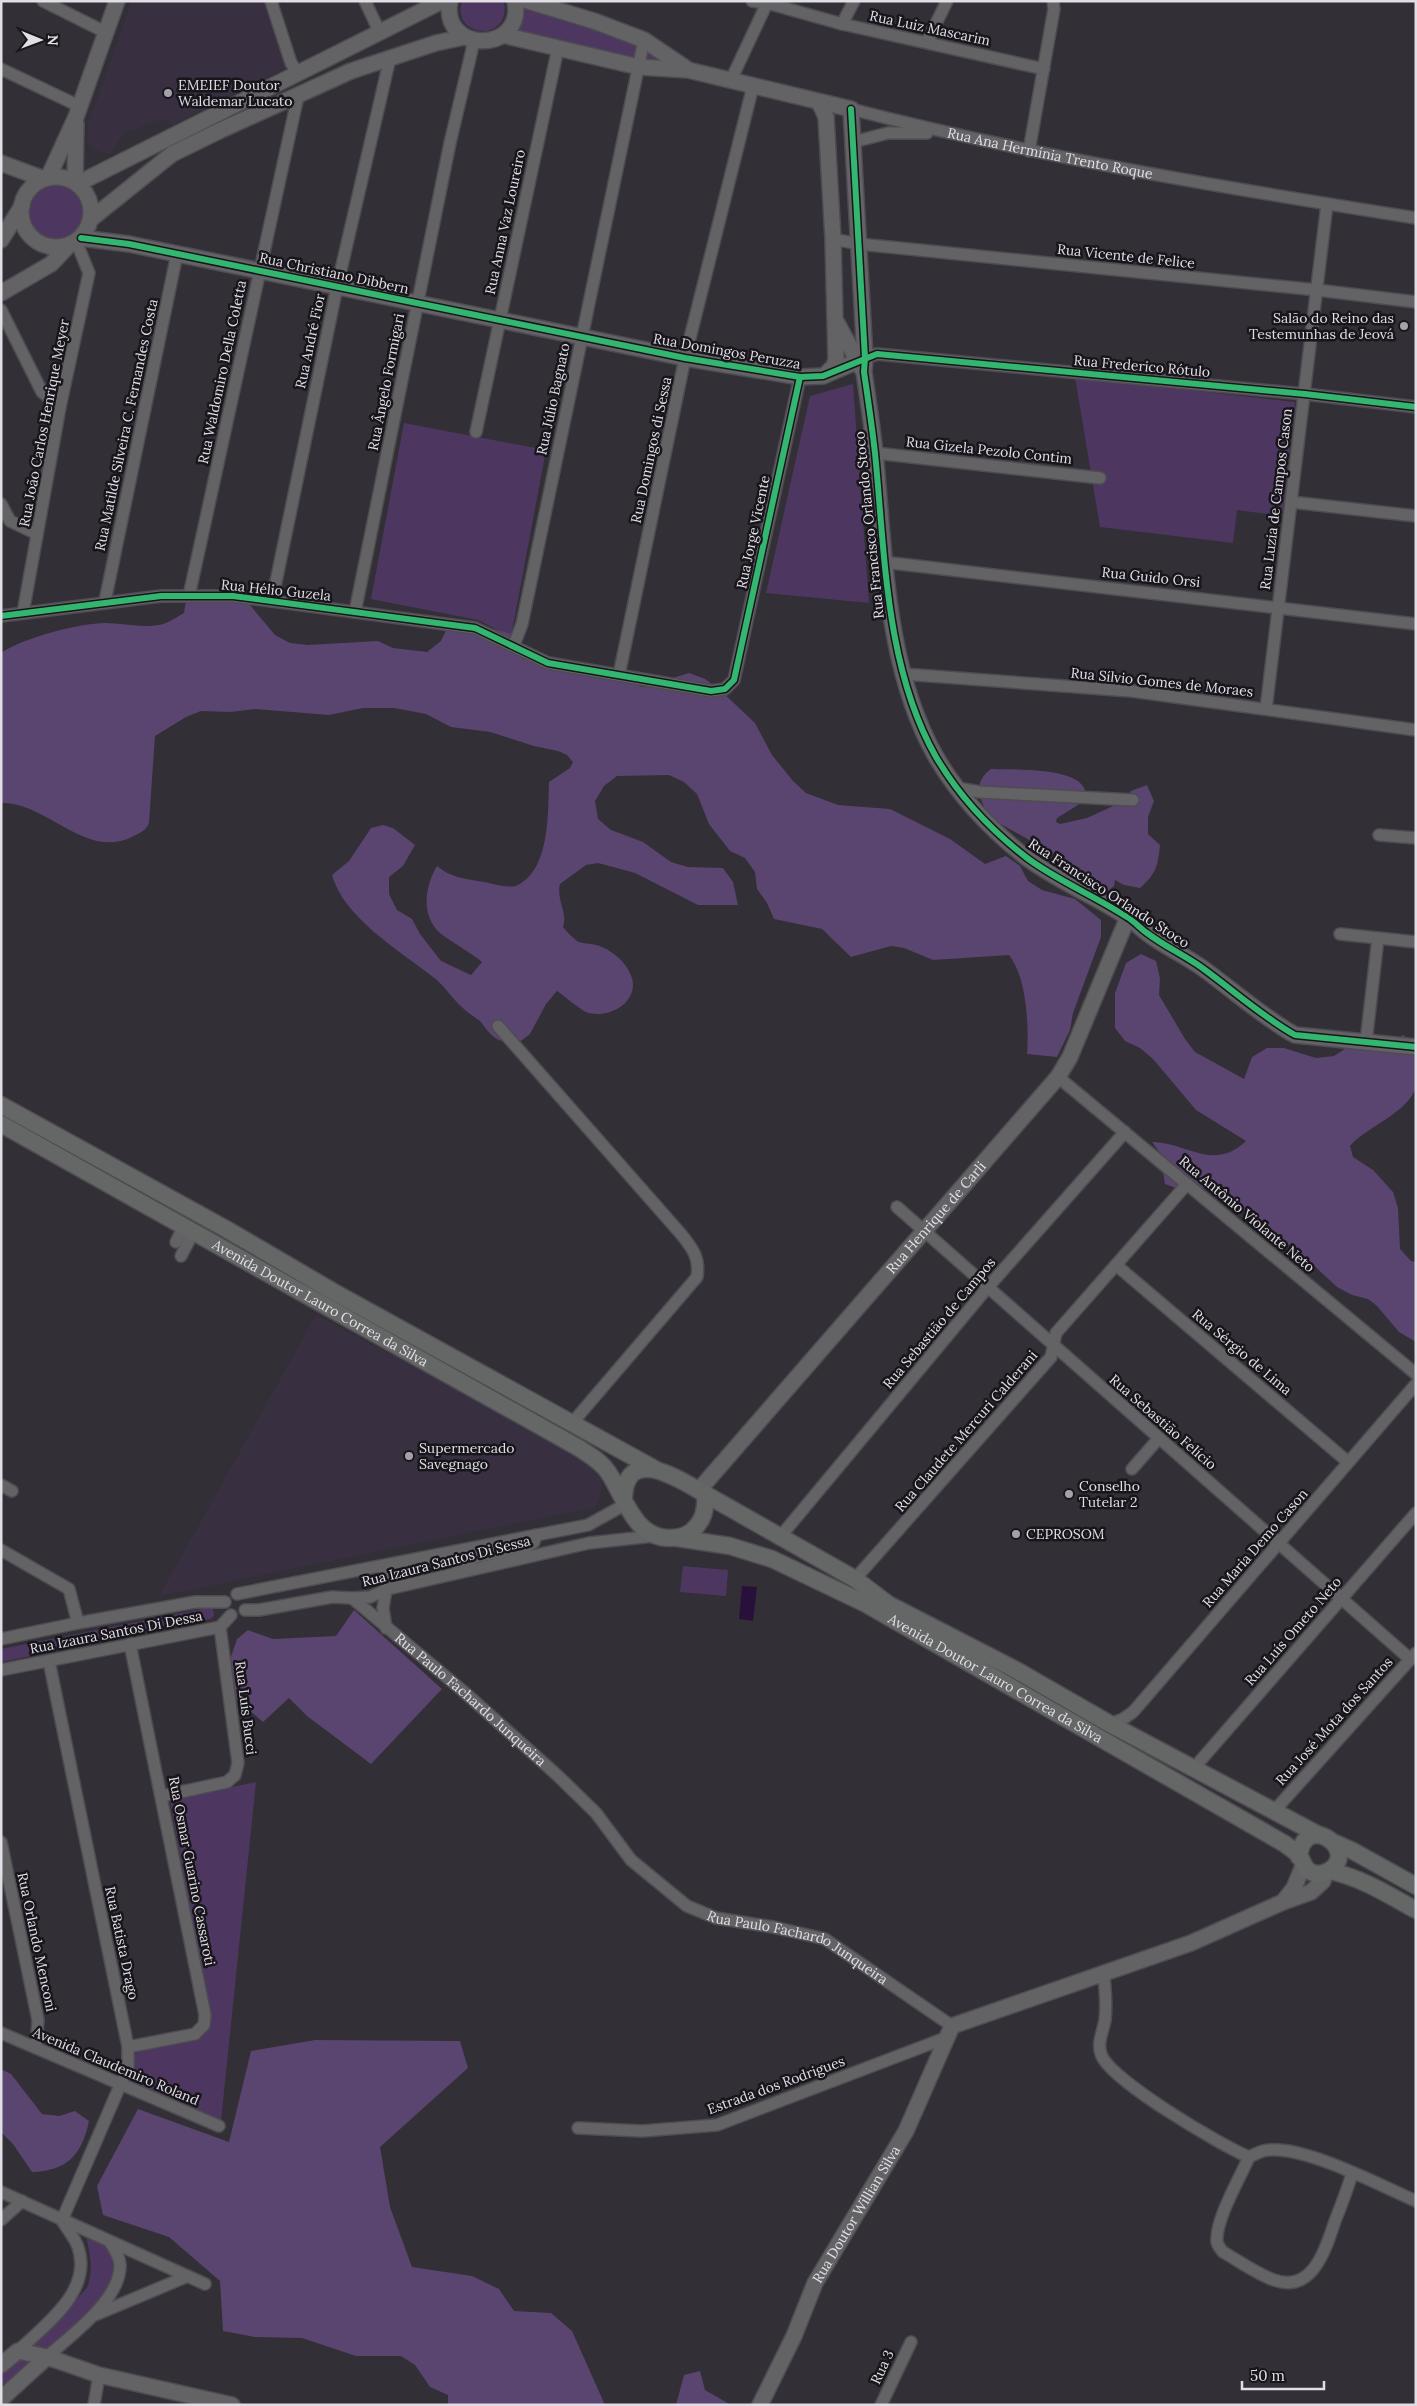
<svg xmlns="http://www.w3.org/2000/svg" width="1417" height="2406" font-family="Lora,serif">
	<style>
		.built { fill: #383041 }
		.green { fill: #4d3761 }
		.forest { fill: #5a4470 }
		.water { fill: #28103b }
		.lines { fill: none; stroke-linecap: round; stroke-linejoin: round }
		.minor-casing { stroke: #4e4c51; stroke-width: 14 }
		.tertiary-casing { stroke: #4e4c51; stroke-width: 18 }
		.secondary-casing { stroke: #4e4c51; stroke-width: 19 }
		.minor { stroke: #636365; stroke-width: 11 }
		.tertiary { stroke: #636365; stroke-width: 15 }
		.secondary { stroke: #656767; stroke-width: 16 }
		.cycleway-casing { stroke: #18151b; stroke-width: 9 }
		.cycleway { stroke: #33b770; stroke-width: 6 }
		.poi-dot { fill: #a4a1a8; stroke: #18151b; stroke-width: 2 }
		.labels { text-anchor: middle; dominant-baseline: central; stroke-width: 5; stroke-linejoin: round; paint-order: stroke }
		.street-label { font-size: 14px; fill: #e1dee6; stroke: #18151b }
		.poi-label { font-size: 14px; fill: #e1dee6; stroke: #18151b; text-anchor: start }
	</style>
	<rect width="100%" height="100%" fill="#322f36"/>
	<!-- built -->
	<g class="built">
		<polygon points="132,1 265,1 288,67 172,125 161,119 123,134 111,154 101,152 90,147 87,141 88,125"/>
		<polygon points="316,1315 568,1447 596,1466 601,1478 602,1491 597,1504 595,1507 159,1596"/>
	</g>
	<!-- green -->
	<g class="green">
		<path d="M 462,1 L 504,1 C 512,44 450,38 462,1 Z"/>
		<polygon points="519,5 638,43 669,62 637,62 513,31"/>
		<circle cx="56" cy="213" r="27"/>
		<polygon points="1075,377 1295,402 1282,516 1237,510 1233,543 1100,527"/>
		<polygon points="853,384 869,603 766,593 810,396"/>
		<polygon points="404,423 546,450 511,637 478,620 371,599"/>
		<polygon points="683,1566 728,1570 726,1596 680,1592"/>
		<polygon points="207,1608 213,1609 214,1616 210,1619 1,1662 1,1649"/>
		<polygon points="256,1782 221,2121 127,2083 136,2051 200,2038 209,2029 211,2020 170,1800"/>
		<path d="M 86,2236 L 107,2245 C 110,2251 116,2260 116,2267 C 117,2295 66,2332 47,2350 L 32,2347 L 87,2288 C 94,2269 90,2255 86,2236 Z"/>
		<polygon points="20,2356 37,2359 1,2391 1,2373"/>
	</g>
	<!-- forest -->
	<g class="forest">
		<path d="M 207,589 L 232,593 L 249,604 L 275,635 L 290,643 L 308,645 L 378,641 L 393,648 L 427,652 L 441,641 L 448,626 L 463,620 L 511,634 L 529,657 L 544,667 L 585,676 L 592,674 L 626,679 L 642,687 L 659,687 L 673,678 L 689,673 L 705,679 L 719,689 L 755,723 L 772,755 L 793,781 L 806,793 L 838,805 L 890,809 L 950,839 L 985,864 L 1006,856 L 1020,866 L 1028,881 L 1042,890 L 1075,899 L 1101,920 L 1101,937 L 1073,1013 L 1070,1030 L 1057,1057 L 1027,1054 C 1029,1027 1027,978 1009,955 L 933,960 L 904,948 L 891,946 L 851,957 L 822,929 L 774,919 L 767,903 L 757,889 L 755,872 L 745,858 L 730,851 L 709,824 L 697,794 L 684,782 L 669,775 L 617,776 L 604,786 L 595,801 L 598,819 L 611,830 L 643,842 L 671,862 L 688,867 L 723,868 L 733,882 L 738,905 L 698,905 L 635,873 L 598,863 L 586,865 L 560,884 C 556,899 568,913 563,927 C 567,932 572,937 577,941 C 582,944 590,943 596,945 C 611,949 627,962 632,978 C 639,1003 607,1020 586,1012 C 581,1010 564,996 557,991 L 546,1004 L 530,1034 L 517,1044 C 504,1042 495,1041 487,1030 C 484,1027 483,1024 480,1021 C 475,1017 469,1014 465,1010 C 453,1000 445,986 433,977 C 400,951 344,918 332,875 L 349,861 L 371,828 L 383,825 L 393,828 L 415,845 L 403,866 L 389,877 L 389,894 L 397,910 L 412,919 L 420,934 L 441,961 L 471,975 L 482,962 C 469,951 454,944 441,934 C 420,916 425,886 437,866 C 451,878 467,879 484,882 C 494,884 509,889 518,885 C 550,869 548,812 549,782 L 570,768 L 573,762 L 567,755 L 558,751 L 534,746 L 490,732 L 451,727 L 426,714 L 394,708 L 363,708 L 329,715 L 255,709 L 230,712 L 201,711 L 186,717 L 155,736 L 149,823 C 146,831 139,833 132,837 C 85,860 46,801 1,803 L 1,653 C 22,638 80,623 105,623 C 124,623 145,629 163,624 C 170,622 178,616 184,613 C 187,593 188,594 207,589 Z"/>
		<path d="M 991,769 C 1013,770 1084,766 1086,794 L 1078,805 L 1057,818 L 1056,822 L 1060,824 L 1087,818 L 1124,801 L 1131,791 L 1147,785 L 1154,801 L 1148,817 L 1148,834 L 1160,845 C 1158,866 1156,874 1140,888 L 1124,885 L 1115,880 L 1114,886 L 1105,894 L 1082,870 L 992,819 C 980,803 971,783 991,769 Z"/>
		<path d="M 1141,954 L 1156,961 L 1160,978 L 1159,995 L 1185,1039 L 1195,1052 L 1244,1079 L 1252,1057 L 1267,1048 L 1284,1048 L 1316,1058 L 1334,1056 L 1348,1047 L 1398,1038 L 1403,1035 L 1416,1043 C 1416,1056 1417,1074 1416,1087 C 1408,1113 1366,1127 1350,1146 L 1353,1157 L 1373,1170 L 1393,1192 L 1398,1208 L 1400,1249 L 1411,1261 L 1416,1262 L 1416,1342 L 1399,1332 L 1377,1306 L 1368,1299 L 1352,1295 L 1337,1287 L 1308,1260 L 1228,1197 L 1207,1188 L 1176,1188 L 1165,1184 L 1160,1153 L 1152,1142 C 1189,1143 1213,1172 1246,1141 L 1196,1110 L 1153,1059 L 1140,1048 L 1125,1041 L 1115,1028 L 1115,993 L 1126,963 Z"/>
		<polygon points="354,1610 442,1689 371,1764 307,1716 289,1698 263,1722 236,1699 229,1663 237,1639 248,1630 273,1639 336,1636"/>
		<polygon points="315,2040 460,2041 468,2068 380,2147 390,2207 412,2267 472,2276 499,2289 514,2311 551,2313 572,2331 605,2405 448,2405 448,2395 430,2387 415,2365 401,2356 356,2356 302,2338 255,2337 223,2331 220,2281 169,2237 103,2215 97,2186 138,2109 229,2142 251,2051"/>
		<path d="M 1,2069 L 11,2074 L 42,2114 L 59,2116 L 75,2111 L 89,2121 C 82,2155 67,2171 32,2172 L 13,2144 L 1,2132 Z"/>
		<polygon points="700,2371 705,2390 731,2405 676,2405 684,2375"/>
	</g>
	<!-- water -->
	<polygon class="water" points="742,1586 757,1587 753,1621 739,1619"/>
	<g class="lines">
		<!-- minor casing -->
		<g class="minor-casing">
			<g id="minor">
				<polyline points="43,1 105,32"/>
				<polyline points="271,1 291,63 298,73"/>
				<polyline points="365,1 380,33"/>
				<polyline points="752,1 767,3 842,24 1044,69"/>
				<polyline points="842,24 854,1"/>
				<polyline points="927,42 947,1"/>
				<polyline points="1,69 79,106"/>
				<polyline points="731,80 768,1"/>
				<path id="s1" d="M 851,109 C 1037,157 1226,188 1416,218"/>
				<polyline points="853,142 888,133 927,133"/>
				<polyline points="1029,151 1054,9 1053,1"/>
				<polyline points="833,239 859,244 1317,290 1416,302"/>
				<polyline points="1,310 42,392 60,407"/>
				<polyline points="865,358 877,354 1305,394 1416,407"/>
				<polyline points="476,432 558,48"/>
				<polyline points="875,453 1100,478"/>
				<polyline points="1291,502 1416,516"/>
				<polyline points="1,504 10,521 37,534"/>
				<polyline points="883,562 1416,624"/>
				<polyline points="189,596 298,96"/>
				<polyline points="105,601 177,254"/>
				<polyline points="272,601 337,287 390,58"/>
				<polyline points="355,612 450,143 474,41"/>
				<polyline points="23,613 60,407 89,273 76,241"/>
				<polyline points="1,616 161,596 233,596 475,628 548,663 711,691 725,689 734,680 800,377"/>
				<polyline points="514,645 522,624 644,40"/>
				<polyline points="903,674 1131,691 1416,730"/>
				<polyline points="619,675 685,358 753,86"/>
				<polyline points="1266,709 1327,204"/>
				<polyline points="957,788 980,792 1133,800"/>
				<polyline points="1379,835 1416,838"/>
				<polyline points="1340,934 1416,942"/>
				<path d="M 498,1026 L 681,1234 C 693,1249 700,1258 697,1277 L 573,1422"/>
				<polyline points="1366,1042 1378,938"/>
				<polyline points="1058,1077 1416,1374"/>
				<polyline points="897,1207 1410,1659"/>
				<polyline points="176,1242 184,1226"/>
				<polyline points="181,1256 194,1231"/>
				<polyline points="1116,1265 1348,1462"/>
				<polyline points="1132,1469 1159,1438"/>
				<polyline points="1,1485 12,1491"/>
				<polyline points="780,1537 988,1287 1125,1132"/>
				<polyline points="1,1550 69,1589 78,1623"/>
				<polyline points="382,1567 388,1578 383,1608 386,1628"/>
				<polyline points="456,1573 468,1561 476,1557 526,1547 534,1542 536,1535"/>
				<polyline points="855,1579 1051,1357 1056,1333 1187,1184"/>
				<polyline points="237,1594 588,1525 626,1504"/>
				<path id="s2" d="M 352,1598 L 463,1691 L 557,1775 L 596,1813 L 631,1860 L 687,1906 L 716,1918 L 773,1927 L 825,1939 L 952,2026"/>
				<polyline points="245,1610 259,1610 332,1597 352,1598 370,1597 388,1589 589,1543 654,1536"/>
				<polyline points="1,1639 78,1623 195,1602 225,1602"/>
				<polyline points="49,1661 128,2047 128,2067 62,2220"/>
				<polyline points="1,1670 220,1627 231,1615"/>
				<polyline points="1110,1724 1123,1719 1133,1712 1416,1384"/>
				<polyline points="1194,1768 1416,1513"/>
				<polyline points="162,1796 227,1782 235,1775 238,1763 220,1627"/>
				<polyline points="1275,1810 1416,1653"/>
				<polyline points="1,1842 38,2020 36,2048"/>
				<path d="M 1104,1975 C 1105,1990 1107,2005 1105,2020 C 1103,2032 1097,2042 1101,2054 C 1108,2079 1222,2146 1249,2157"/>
				<polyline points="1,2033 219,2126"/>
				<polyline points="128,2047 195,2034 204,2025 205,2015 130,1644"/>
				<polyline points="578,2128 642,2131 717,2125 948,2037"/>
				<path d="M 1352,2174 C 1347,2190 1341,2206 1335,2221 C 1326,2248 1313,2294 1274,2280 C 1257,2274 1239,2261 1223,2252 C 1220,2248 1218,2246 1217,2242 C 1215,2220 1240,2178 1249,2157 C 1254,2155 1258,2152 1263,2151 C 1299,2142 1381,2186 1416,2201"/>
				<polyline points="1,2192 205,2284"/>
				<polyline points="1,2220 22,2201"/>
				<polyline points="95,2315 188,2276"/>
				<path d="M 18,2351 C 46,2324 93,2291 78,2247 C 75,2238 67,2229 62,2220"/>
				<path d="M 47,2357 C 71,2335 119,2301 120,2267 C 121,2258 114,2249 110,2242"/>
				<polyline points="94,2405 99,2375"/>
				<polyline points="881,2405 911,2342"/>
			</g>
		</g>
		<!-- tertiary casing -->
		<g class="tertiary-casing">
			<g id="tertiary">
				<path d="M 450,1 C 440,54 525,54 515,1"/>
				<polyline points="528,1 594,21 644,40 687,69"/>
				<path d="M 503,35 L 639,67 L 688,70 L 851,109 L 865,358 L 864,372 C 868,399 872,426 875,453 C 885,553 885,667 936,757 C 959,796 992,831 1027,858 C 1058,881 1095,896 1127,917 C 1134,921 1140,928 1147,933 C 1164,946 1184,955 1201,967 C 1233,990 1261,1016 1295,1035 L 1416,1047"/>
				<polyline points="819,102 826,117 833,239 836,359 834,366 825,375"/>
				<polyline points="1,163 44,179"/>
				<circle cx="56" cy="212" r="35"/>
				<polyline points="48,178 76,117 117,1"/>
				<polyline points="75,182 76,124"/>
				<polyline points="77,184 442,1"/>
				<polyline points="91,219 172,154 221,130 351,71 436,43 464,37"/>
				<polyline points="81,238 129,244 685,358 800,377 823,376 865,358"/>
				<polyline points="1,240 22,206"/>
				<polyline points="1,293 51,264 70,244"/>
				<polyline points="837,323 862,369"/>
				<path id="s3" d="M 699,1490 L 1058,1077 L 1070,1057 L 1128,917"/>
				<polyline points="1283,1902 1294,1888 1303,1866"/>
				<polyline points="1,2365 18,2351 47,2357 99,2375 232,2405"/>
				<polyline points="1,2399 47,2357"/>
				<path id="s4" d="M 760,2405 L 794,2336 L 815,2283 L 906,2131 L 952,2026 L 1191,1943 L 1283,1902 L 1311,1892 L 1323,1881 L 1325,1872"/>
			</g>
		</g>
		<!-- secondary casing -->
		<g class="secondary-casing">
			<g id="secondary">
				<polyline points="1,1105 226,1229 332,1291 655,1469"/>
				<path id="s5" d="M 1,1124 L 579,1448 C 589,1455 601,1461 608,1472 C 625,1497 634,1538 670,1538 C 678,1538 686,1536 692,1531 C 704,1520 706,1510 705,1494 C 679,1479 626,1444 624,1498"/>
				<polyline points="705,1494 855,1579 888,1604 1016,1670 1110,1724 1319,1835"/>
				<path id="s6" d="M 677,1538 L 730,1546 L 772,1559 L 866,1604 L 1285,1844 C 1290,1848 1297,1852 1300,1857 C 1304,1863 1304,1869 1311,1872 C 1317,1875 1325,1874 1330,1870 C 1360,1850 1304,1810 1299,1857"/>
				<polyline points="1335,1843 1353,1851 1416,1886"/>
				<path d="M 1330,1871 C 1362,1878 1387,1894 1416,1910"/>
			</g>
		</g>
		<!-- minor -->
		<use href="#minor" class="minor"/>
		<!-- tertiary -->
		<use href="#tertiary" class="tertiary"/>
		<!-- secondary -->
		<use href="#secondary" class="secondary"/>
		<!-- cycleway casing -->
		<g class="cycleway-casing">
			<g id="cycleway">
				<path d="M 851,109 L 865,358 L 864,372 C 868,399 872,426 875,453 C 885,553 885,667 936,757 C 959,796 992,831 1027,858 C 1058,881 1095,896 1127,917 C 1134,921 1140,928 1147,933 C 1164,946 1184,955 1201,967 C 1233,990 1261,1016 1295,1035 L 1416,1047"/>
				<polyline points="81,238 129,244 685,358 800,377 823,376 877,354 1305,394 1416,407"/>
				<polyline points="1,616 161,596 233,596 475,628 548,663 711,691 725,689 734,680 800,377"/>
			</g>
		</g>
		<!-- cycleway -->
		<use href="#cycleway" class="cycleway"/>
	</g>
	<!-- markers -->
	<g class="poi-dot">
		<circle cx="168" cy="93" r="5"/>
		<circle cx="1404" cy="326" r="5"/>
		<circle cx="409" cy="1456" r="5"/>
		<circle cx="1069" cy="1494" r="5"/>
		<circle cx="1016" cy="1534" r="5"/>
	</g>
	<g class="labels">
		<!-- street labels -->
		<g class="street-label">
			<text transform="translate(930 28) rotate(12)">Rua Luiz Mascarim</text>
			<text stroke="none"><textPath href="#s1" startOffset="204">Rua Ana Hermínia Trento Roque</textPath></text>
			<text transform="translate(505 222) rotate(-78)">Rua Anna Vaz Loureiro</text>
			<text transform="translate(1126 256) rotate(6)">Rua Vicente de Felice</text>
			<text transform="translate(334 273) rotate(12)">Rua Christiano Dibbern</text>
			<text transform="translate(310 341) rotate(-78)">Rua André Fior</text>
			<text transform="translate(727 351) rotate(10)">Rua Domingos Peruzza</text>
			<text transform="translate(1142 366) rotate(5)">Rua Frederico Rótulo</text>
			<text transform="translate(222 372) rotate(-78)">Rua Waldomiro Della Coletta</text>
			<text transform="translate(386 382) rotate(-79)">Rua Ângelo Formigari</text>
			<text transform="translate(553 399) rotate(-78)">Rua Júlio Bagnato</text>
			<text transform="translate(44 423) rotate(-79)">Rua João Carlos Henrique Meyer</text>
			<text transform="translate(126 425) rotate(-78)">Rua Matilde Silveira C. Fernandes Costa</text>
			<text transform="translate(651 450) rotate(-78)">Rua Domingos di Sessa</text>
			<text transform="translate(989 450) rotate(6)">Rua Gizela Pezolo Contim</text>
			<text transform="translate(1276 499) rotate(-83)">Rua Luzia de Campos Cason</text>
			<text transform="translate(869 525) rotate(-96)">Rua Francisco Orlando Stoco</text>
			<text transform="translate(753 532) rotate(-78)">Rua Jorge Vicente</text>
			<text transform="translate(1151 577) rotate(6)">Rua Guido Orsi</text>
			<text transform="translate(276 590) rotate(6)">Rua Hélio Guzela</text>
			<text transform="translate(1162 682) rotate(6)">Rua Sílvio Gomes de Moraes</text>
			<text transform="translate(1109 893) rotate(33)">Rua Francisco Orlando Stoco</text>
			<text transform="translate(1247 1214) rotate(40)">Rua Antônio Violante Neto</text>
			<text stroke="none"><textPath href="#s3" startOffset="361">Rua Henrique de Carli</textPath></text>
			<text stroke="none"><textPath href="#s5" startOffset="366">Avenida Doutor Lauro Correa da Silva</textPath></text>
			<text transform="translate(939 1323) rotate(-50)">Rua Sebastião de Campos</text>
			<text transform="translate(1242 1352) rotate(40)">Rua Sérgio de Lima</text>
			<text transform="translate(1163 1422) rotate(41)">Rua Sebastião Felício</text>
			<text transform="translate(966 1431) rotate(-49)">Rua Claudete Mercuri Calderani</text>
			<text transform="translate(1255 1548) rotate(-49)">Rua Maria Demo Cason</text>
			<text transform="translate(446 1561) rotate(-14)">Rua Izaura Santos Di Sessa</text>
			<text transform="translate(1293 1631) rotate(-49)">Rua Luís Ometo Neto</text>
			<text transform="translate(116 1632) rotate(-11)">Rua Izaura Santos Di Dessa</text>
			<text stroke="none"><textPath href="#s6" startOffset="351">Avenida Doutor Lauro Correa da Silva</textPath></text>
			<text stroke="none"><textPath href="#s2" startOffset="156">Rua Paulo Fachardo Junqueira</textPath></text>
			<text transform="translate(246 1708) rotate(83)">Rua Luís Bucci</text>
			<text transform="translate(1334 1721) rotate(-48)">Rua José Mota dos Santos</text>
			<text transform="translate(192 1871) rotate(79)">Rua Osmar Guarino Cassaroti</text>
			<text transform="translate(37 1942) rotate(78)">Rua Orlando Menconi</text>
			<text transform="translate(122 1943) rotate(78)">Rua Batista Drago</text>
			<text stroke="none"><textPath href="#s2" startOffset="576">Rua Paulo Fachardo Junqueira</textPath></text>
			<text transform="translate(116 2066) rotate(23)">Avenida Claudemiro Roland</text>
			<text transform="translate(776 2085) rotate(-20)">Estrada dos Rodrigues</text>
			<text stroke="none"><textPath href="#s4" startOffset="214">Rua Doutor Willian Silva</textPath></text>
			<text transform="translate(882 2367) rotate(-65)">Rua 3</text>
		</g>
		<!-- poi labels -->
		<g class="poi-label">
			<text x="178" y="85">EMEIEF Doutor<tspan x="178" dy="16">Waldemar Lucato</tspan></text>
			<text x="1394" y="318" text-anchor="end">Salão do Reino das<tspan x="1394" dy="16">Testemunhas de Jeová</tspan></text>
			<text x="419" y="1448">Supermercado<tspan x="419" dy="16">Savegnago</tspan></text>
			<text x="1079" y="1486">Conselho<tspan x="1079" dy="16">Tutelar 2</tspan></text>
			<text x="1026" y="1534">CEPROSOM</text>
		</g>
	</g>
	<!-- border -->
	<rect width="1417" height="2406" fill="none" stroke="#e1dee6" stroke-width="5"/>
	<!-- north arrow -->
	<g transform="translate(40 40) rotate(91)" stroke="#18151b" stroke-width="4" paint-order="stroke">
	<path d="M0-4L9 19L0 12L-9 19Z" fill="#e1dee6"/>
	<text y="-8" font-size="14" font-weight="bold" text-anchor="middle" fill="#e1dee6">N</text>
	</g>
	<!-- scale -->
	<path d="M1242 2381v8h82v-8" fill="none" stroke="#e1dee6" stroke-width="2.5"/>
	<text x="1250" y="2381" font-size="15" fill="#e1dee6" stroke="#18151b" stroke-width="4" paint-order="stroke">50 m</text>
</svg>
